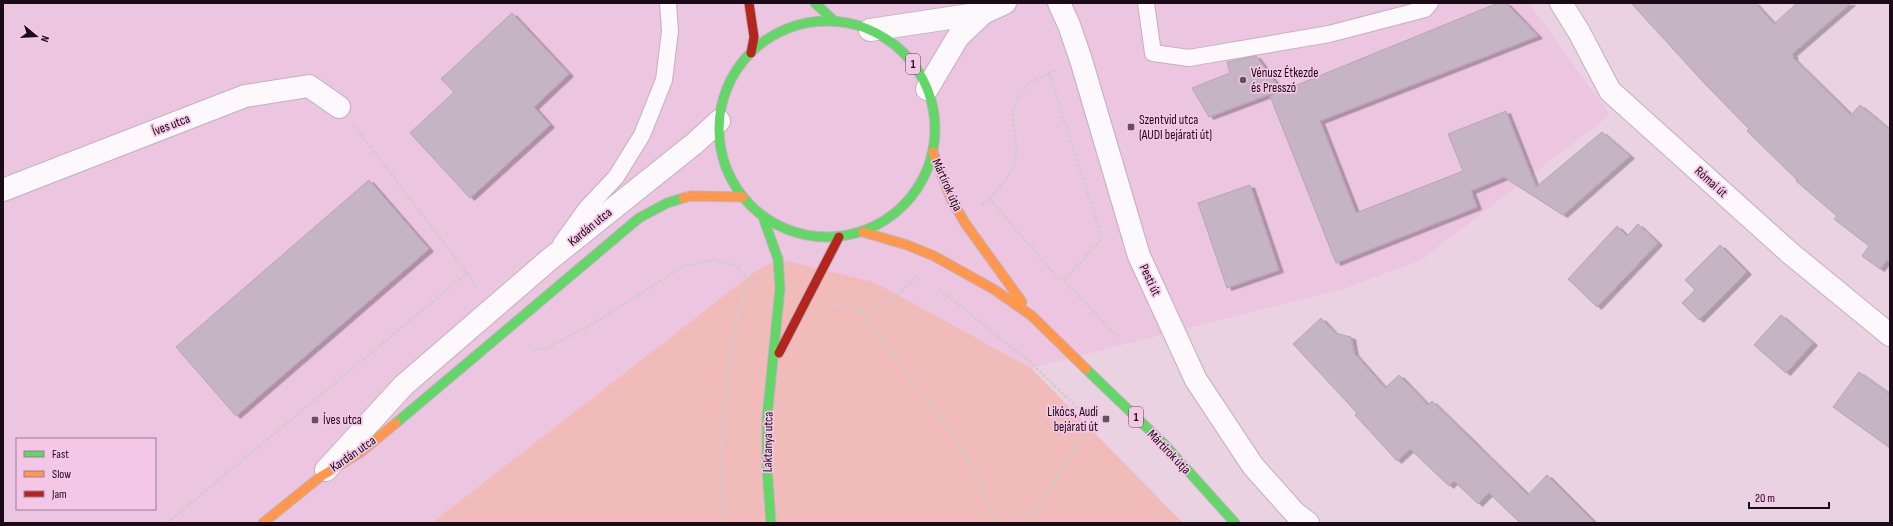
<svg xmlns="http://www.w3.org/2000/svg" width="1893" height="526" font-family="'Sofia Sans Condensed',sans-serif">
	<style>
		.built { fill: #ecc5e1; fill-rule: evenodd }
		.green { fill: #f0bbb8 }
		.building { fill: #c5b4c4; stroke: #b6a5b5; filter: url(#shadow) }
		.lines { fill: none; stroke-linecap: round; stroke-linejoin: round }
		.lane-casing { stroke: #c3b0be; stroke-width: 18 }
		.street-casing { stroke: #c3b0be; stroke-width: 24 }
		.fast-casing { stroke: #c3b0be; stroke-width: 11 }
		.slow-casing { stroke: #c3b0be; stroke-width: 11 }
		.jam-casing { stroke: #c3b0be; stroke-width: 11 }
		.path { stroke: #d1cacf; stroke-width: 2.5; stroke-dasharray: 3 2; stroke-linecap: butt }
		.lane { stroke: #fcf8fb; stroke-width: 16 }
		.street { stroke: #fcf8fb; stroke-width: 22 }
		.fast { stroke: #63d668; stroke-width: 9 }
		.slow { stroke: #ff974d; stroke-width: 9 }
		.jam { stroke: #b3261e; stroke-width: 9 }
		.poi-dot { fill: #63515e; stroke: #f4c7e7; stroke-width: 1.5 }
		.labels { text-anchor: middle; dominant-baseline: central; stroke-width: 3.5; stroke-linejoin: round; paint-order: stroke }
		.shield { fill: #f4c7e7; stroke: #5b4355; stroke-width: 1 }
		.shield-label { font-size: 12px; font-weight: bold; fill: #1a0b16 }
		.poi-label { font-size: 13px; fill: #1a0b16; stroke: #f4c7e7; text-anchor: start }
		.street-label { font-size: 13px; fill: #1a0b16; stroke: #f4c7e7 }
	</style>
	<defs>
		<filter id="shadow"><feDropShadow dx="4.5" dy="2.5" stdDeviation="0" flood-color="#0004"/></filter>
	</defs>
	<rect width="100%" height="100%" fill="#ead2e3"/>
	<!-- built -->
	<path class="built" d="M 3,3 L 1529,3 L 1610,115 L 1421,260 L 1341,290 L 1031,368 L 874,282 L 753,273 L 432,523 L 3,523 ZM 17,439 L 155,439 L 155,509 L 17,509 Z"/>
	<!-- green -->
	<polygon class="green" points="778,259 874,282 1031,368 1183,523 432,523 753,273"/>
	<!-- building -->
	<g class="building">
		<polygon points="1498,3 1506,3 1538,36 1320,121 1356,213 1463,171 1448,134 1506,111 1536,187 1602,132 1630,156 1563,215 1504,177 1471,191 1477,207 1336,263 1270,96"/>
		<polygon points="1631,3 1755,3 1774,24 1797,3 1851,3 1792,54 1794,56 1793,58 1851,115 1860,105 1890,130 1890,263 1887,260 1880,269 1862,256 1869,246 1834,219 1837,216 1796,181 1797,180 1747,131 1749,129 1705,84"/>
		<polygon points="512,13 569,74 534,107 550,125 470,198 410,133 454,92 441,79"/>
		<polygon points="1256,56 1281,90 1209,117 1192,88 1230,73 1227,62"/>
		<polygon points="369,180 429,249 236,416 176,347"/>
		<polygon points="1250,185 1279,270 1227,288 1198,203"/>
		<polygon points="1638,224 1658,243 1597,307 1568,279 1617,226 1627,236"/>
		<polygon points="1720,245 1747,272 1699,320 1682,303 1695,290 1685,280"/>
		<polygon points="1781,315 1813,343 1786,373 1754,345"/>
		<polygon points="1321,318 1335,333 1351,337 1354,353 1385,388 1399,375 1428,405 1432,401 1528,495 1547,475 1595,523 1520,523 1489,493 1478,504 1454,481 1449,486 1410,449 1397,461 1355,415 1357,413 1293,344"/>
		<polygon points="1859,372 1890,394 1890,448 1833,407"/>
	</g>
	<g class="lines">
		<!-- lane casing -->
		<g class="lane-casing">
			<g id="lane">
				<polyline points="1146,3 1153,53 1189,58 1329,34 1425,9 1430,3"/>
				<polyline points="561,244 586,209 616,177 642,135 664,80 670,31 668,3"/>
			</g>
		</g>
		<!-- street casing -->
		<g class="street-casing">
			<g id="street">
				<polyline points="1059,3 1069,25 1081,60 1139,256 1196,380 1253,466 1295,513 1308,523"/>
				<polyline points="1561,3 1579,32 1610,91 1790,253 1890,335"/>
				<polyline points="870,30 983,13 1005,3"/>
				<polyline points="927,89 958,37 983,13"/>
				<polyline points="3,190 245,96 309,86 339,107"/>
				<polyline points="326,470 404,385 550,259 695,143 719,121"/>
			</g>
		</g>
		<!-- fast casing -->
		<g class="fast-casing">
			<g id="fast">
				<polyline points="815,3 834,21"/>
				<circle cx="827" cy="129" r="108"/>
				<polyline points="763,217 778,259 780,288 767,418 767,467 771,523"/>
				<polyline points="1086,369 1164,444 1235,523"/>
				<polyline points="396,423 639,218 667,203 683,198"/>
			</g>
		</g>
		<!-- slow casing -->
		<g class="slow-casing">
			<g id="slow">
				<polyline points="933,152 951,199 965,223 1022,302"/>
				<polyline points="683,198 691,196 743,197"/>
				<polyline points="863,232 907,245 934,256 995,290 1032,316 1086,369"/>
				<polyline points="263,523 320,477 361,452 396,423"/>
			</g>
		</g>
		<!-- jam casing -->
		<g class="jam-casing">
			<g id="jam">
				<polyline points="749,3 754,37 751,53"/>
				<polyline points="779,353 839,237"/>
			</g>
		</g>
		<!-- path -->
		<g class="path">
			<polyline points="354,126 467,273"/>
			<polyline points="989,198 1055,275 1064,281 1102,238 1049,73"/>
			<path d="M 982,205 C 995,192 1011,178 1015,160 C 1019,146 1014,134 1013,120 C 1012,89 1034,79 1059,69"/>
			<polyline points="1064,281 1121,340"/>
			<polyline points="939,289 1030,362 1093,423 1026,523"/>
			<path d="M 832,304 C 841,307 850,310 860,310 C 883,312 902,291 917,276"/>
			<polyline points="861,311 960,444 980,482 995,523"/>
			<polyline points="528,345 534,349 547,348 594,323 684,266 715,260 737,266 748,280 755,281"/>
			<polyline points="167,523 467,273 478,290"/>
			<path d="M 725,523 C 722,508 723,492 722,477 C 721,411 728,343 748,280"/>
		</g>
		<!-- lane -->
		<use href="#lane" class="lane"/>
		<!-- street -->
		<use href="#street" class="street"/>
		<!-- fast -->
		<use href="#fast" class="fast"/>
		<!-- slow -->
		<use href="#slow" class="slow"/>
		<!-- jam -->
		<use href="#jam" class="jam"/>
	</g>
	<!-- markers -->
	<g class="poi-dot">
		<circle cx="1243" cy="80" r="4"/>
		<rect x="1127" y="123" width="8" height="8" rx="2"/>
		<rect x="1102" y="415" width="8" height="8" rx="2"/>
		<rect x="311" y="416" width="8" height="8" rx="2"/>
	</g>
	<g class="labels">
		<!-- shield labels -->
		<g class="shield">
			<rect x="906" y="54" width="14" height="20" rx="3"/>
			<rect x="1129" y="407" width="14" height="20" rx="3"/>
		</g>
		<g class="shield-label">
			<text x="913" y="64">1</text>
			<text x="1136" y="417">1</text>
		</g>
		<!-- poi labels -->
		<g class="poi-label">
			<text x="1251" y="73">Vénusz Étkezde<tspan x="1251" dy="15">és Presszó</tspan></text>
			<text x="1139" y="120">Szentvid utca<tspan x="1139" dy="15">(AUDI bejárati út)</tspan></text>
			<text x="1098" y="412" text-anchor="end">Likócs, Audi<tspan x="1098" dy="15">bejárati út</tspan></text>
			<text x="323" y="420">Íves utca</text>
		</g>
		<!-- street labels -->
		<g class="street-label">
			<text transform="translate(171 125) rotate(-21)">Íves utca</text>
			<text transform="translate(1711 182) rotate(42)">Római út</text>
			<text transform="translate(947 185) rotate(66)">Mártírok útja</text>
			<text transform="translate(590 227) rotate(-39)">Kardán utca</text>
			<text transform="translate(1150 280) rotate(65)">Pesti út</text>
			<text transform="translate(768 442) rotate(-89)">Laktanya utca</text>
			<text transform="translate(1169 452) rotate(46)">Mártírok útja</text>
			<text transform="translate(353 454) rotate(-35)">Kardán utca</text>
		</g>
	</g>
	<!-- border -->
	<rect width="1893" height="526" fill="none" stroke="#1a0b16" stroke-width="8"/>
	<!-- legend -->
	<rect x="16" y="438" width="140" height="72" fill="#f4c7e7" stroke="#9d7c93"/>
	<rect x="24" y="451" width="20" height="6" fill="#63d668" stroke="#9d7c93"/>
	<text x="52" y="458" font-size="12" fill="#1a0b16">Fast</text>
	<rect x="24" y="471" width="20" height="6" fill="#ff974d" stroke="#9d7c93"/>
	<text x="52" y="478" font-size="12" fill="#1a0b16">Slow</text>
	<rect x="24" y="491" width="20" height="6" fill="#b3261e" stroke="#9d7c93"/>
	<text x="52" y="498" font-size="12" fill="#1a0b16">Jam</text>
	<!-- north arrow -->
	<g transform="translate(36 36) rotate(108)" stroke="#f4c7e7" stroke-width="3" paint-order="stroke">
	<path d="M0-3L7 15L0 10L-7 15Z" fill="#1a0b16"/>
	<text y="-6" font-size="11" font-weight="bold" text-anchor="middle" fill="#1a0b16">N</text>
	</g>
	<!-- scale -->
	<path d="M1749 502v6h80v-6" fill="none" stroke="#1a0b16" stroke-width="2"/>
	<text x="1755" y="502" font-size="12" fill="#1a0b16" stroke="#f4c7e7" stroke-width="3" paint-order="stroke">20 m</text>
</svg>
